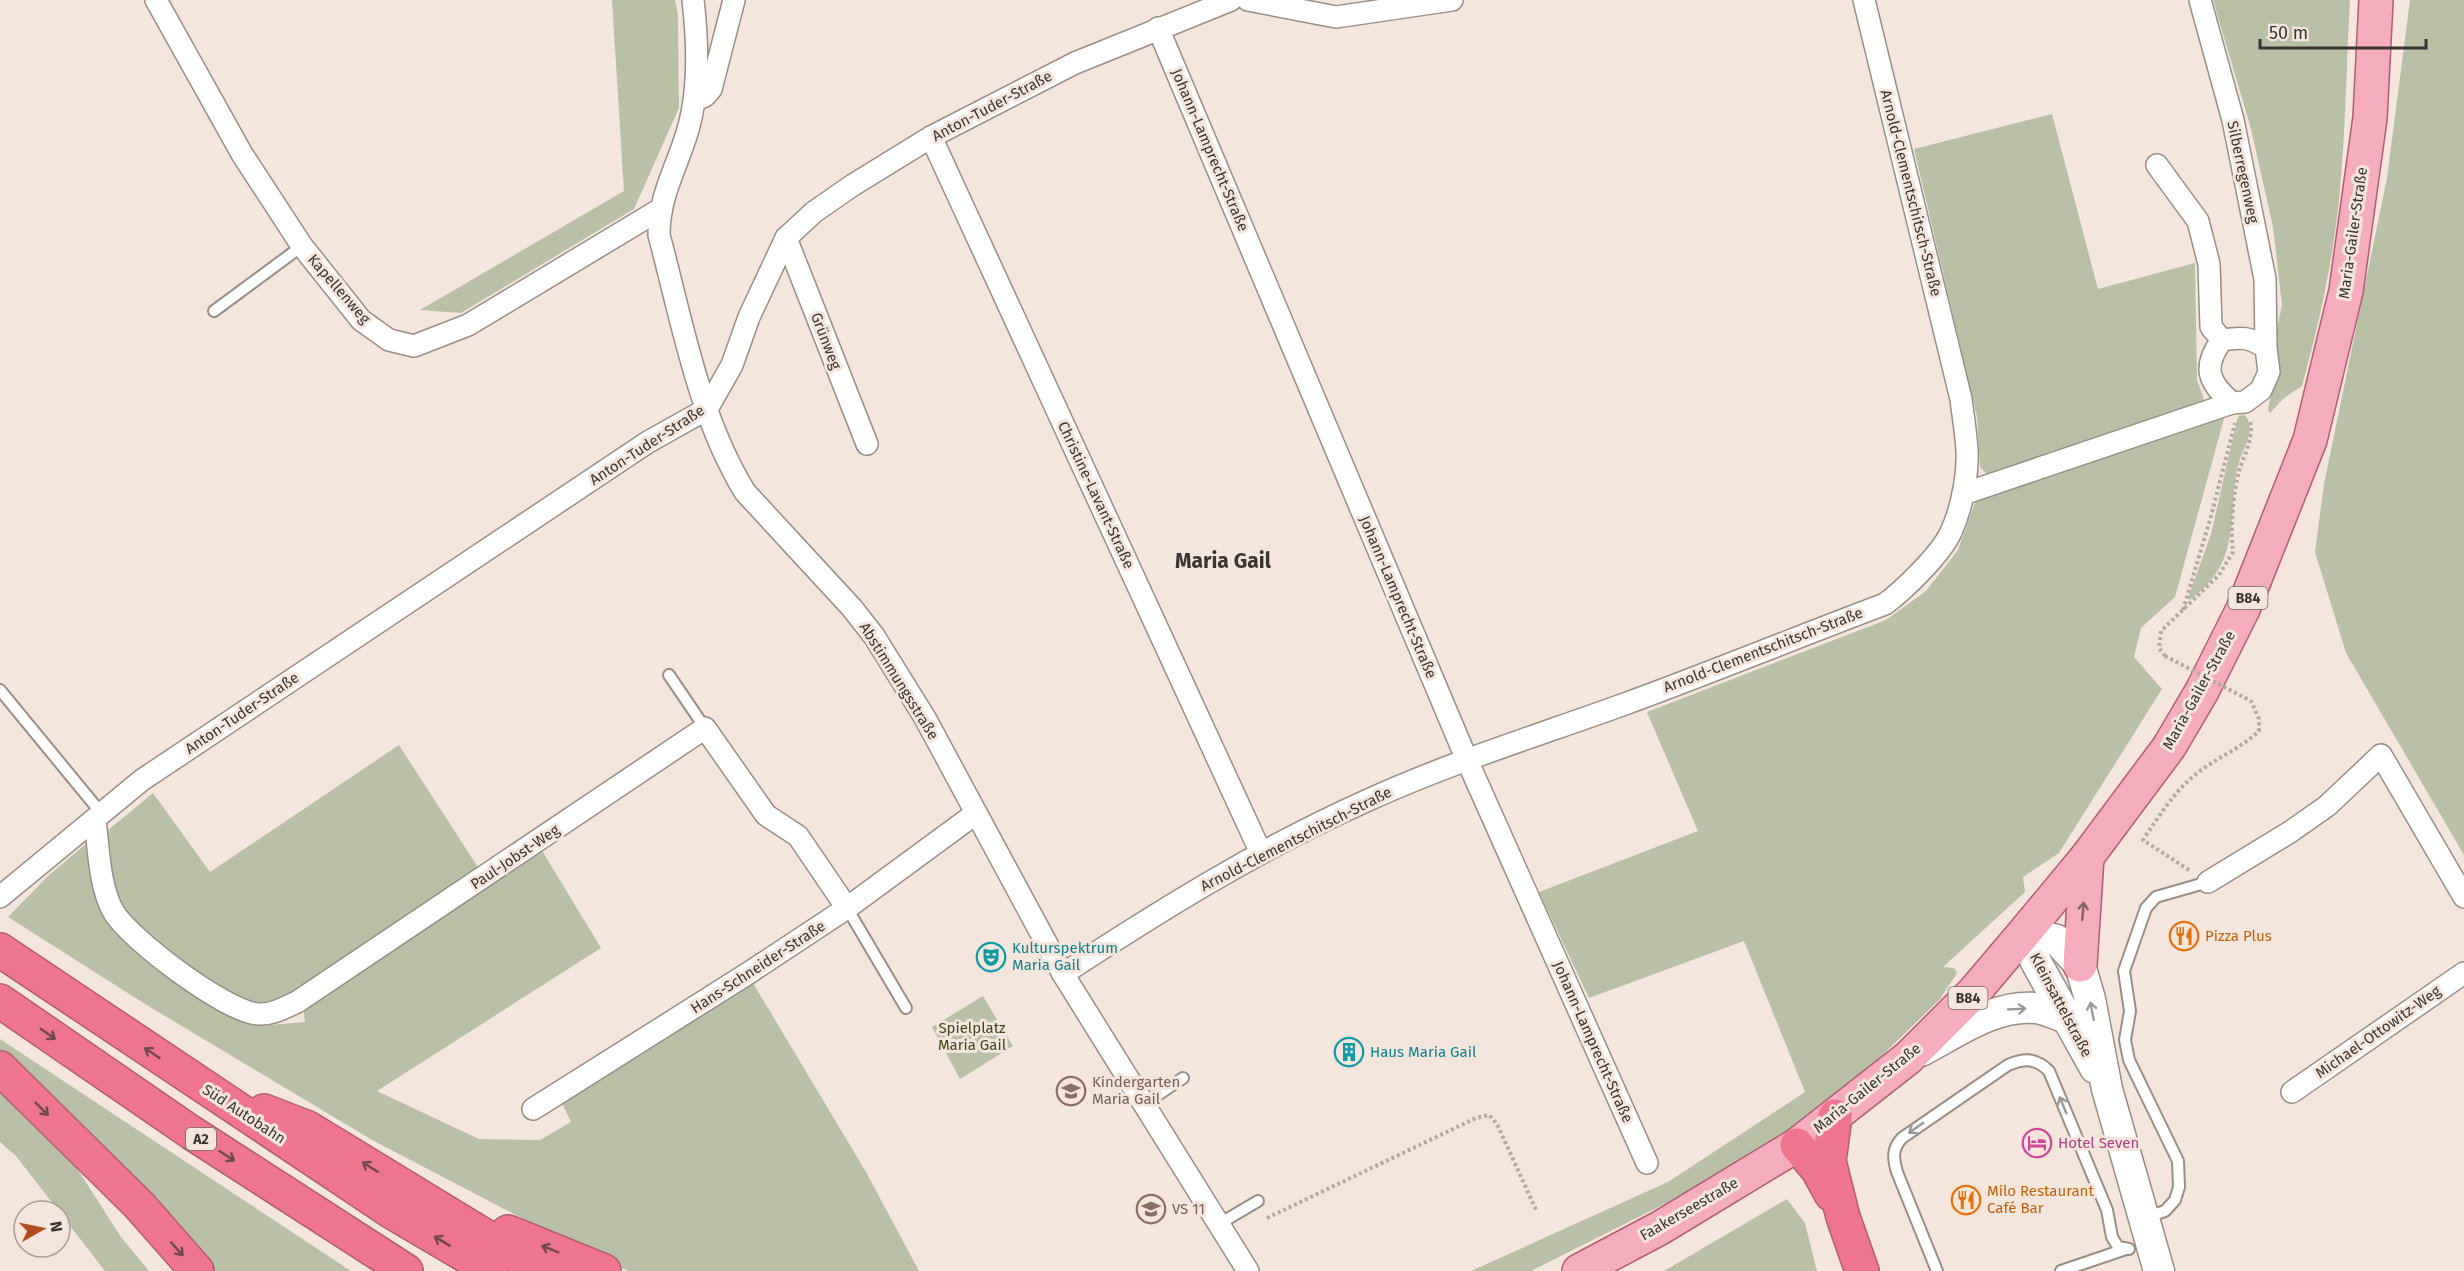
<svg xmlns="http://www.w3.org/2000/svg" width="2464" height="1271" font-family="'Fira Sans',sans-serif">
	<style>
		.green { fill: #bac0a5 }
		.lines { fill: none; stroke-linecap: round; stroke-linejoin: round }
		.lane-casing { stroke: #998d84; stroke-width: 14 }
		.street-casing { stroke: #998d84; stroke-width: 24 }
		.secondary-casing { stroke: #998d84; stroke-width: 33 }
		.primary-casing { stroke: #b05f6e; stroke-width: 36 }
		.highway-casing { stroke: #b05f6e; stroke-width: 36 }
		.path { stroke: #b4a9a1; stroke-width: 4; stroke-dasharray: 3 3; stroke-linecap: butt }
		.lane { stroke: #fff; stroke-width: 10 }
		.street { stroke: #fff; stroke-width: 21 }
		.secondary { stroke: #fff; stroke-width: 30 }
		.primary { stroke: #f5acbc; stroke-width: 33 }
		.highway { stroke: #ef758f; stroke-width: 33 }
		.path-bridge { stroke: #b4a9a1; stroke-width: 4; stroke-dasharray: 3 3; stroke-linecap: butt }
		.oneway { stroke: #856569 }
		.oneway2 { stroke: #9c9a98 }
		.oneway3 { stroke: #70484d }
		.labels { text-anchor: middle; dominant-baseline: central; stroke-width: 6; stroke-linejoin: round; paint-order: stroke }
		.shield { fill: #f4e6dc; stroke: #726a64; stroke-width: 1.5 }
		.shield-label { font-size: 14px; font-weight: bold; fill: #3a3531 }
		.street-label { font-size: 15px; fill: #3a3531; stroke: #f4e6dc }
		.food-label { font-size: 15px; fill: #c56008; stroke: #f4e6dc; text-anchor: start }
		.culture-label { font-size: 15px; fill: #0d838f; stroke: #f4e6dc; text-anchor: start }
		.park-label { font-size: 15px; fill: #3f4716; stroke: #f4e6dc }
		.education-label { font-size: 15px; fill: #785e54; stroke: #f4e6dc; text-anchor: start }
		.hotel-label { font-size: 15px; fill: #b23c85; stroke: #f4e6dc; text-anchor: start }
		.district-label { font-size: 21px; font-weight: bold; fill: #3a3531; stroke: #f4e6dc }
	</style>
	<rect width="100%" height="100%" fill="#f4e6dc"/>
	<!-- green -->
	<g class="green">
		<polygon points="612,0 675,0 678,15 679,108 634,209 461,313 420,310 624,191"/>
		<path d="M 2213,0 L 2350,0 C 2345,84 2346,169 2332,252 C 2325,297 2314,342 2302,386 L 2284,398 L 2270,413 L 2268,409 L 2274,377 L 2271,358 L 2282,305 L 2273,227 L 2251,129 Z"/>
		<polygon points="2410,0 2464,0 2464,855 2346,653 2315,552 2324,484 2387,178"/>
		<polygon points="2052,114 2098,289 2195,263 2197,380 2205,402 1990,477 1980,467 1977,417 1914,149"/>
		<polygon points="2225,415 2175,597 2141,628 2134,657 2162,689 2059,853 2023,877 2025,892 1943,967 1954,968 1957,973 1940,999 1864,1073 1784,1135 1718,1177 1531,1271 1471,1271 1668,1182 1805,1092 1744,941 1589,998 1539,892 1698,831 1647,712 1886,620 1926,591 1958,550 1977,497"/>
		<path d="M 2244,415 C 2258,426 2243,449 2239,462 C 2230,493 2236,528 2224,558 C 2219,573 2202,592 2190,600 L 2188,598 L 2211,534 L 2237,420 L 2239,416 Z"/>
		<path d="M 399,745 L 481,872 L 296,995 C 279,1001 261,1008 243,1002 C 220,994 129,927 119,908 C 107,884 109,858 107,831 L 153,793 L 210,872 Z"/>
		<polygon points="88,842 100,887 179,984 257,1026 305,1022 303,1006 541,849 601,948 377,1091 479,1139 540,1140 571,1122 560,1099 753,983 866,1172 919,1271 629,1271 610,1264 372,1140 145,1004 8,917 48,876"/>
		<polygon points="983,996 1013,1046 960,1079 932,1027"/>
		<polygon points="0,1039 351,1271 216,1271 167,1216 0,1052"/>
		<polygon points="0,1082 62,1145 121,1237 149,1271 105,1271 16,1156 0,1142"/>
		<polygon points="1787,1199 1805,1223 1817,1271 1664,1271"/>
	</g>
	<g class="lines">
		<!-- lane casing -->
		<g class="lane-casing">
			<g id="lane">
				<polyline points="214,311 302,246"/>
				<polyline points="669,675 705,728"/>
				<polyline points="0,690 102,814"/>
				<polyline points="847,908 906,1008"/>
				<polyline points="1144,1104 1183,1078"/>
				<polyline points="2144,1218 2165,1211 2175,1200 2179,1187 2178,1161 2129,1060 2125,1040 2130,1011 2124,971 2146,908 2156,897 2208,882"/>
				<polyline points="1219,1224 1258,1201"/>
				<path d="M 1937,1271 L 1897,1172 C 1893,1158 1892,1149 1902,1138 L 2008,1065 C 2025,1058 2036,1058 2049,1071 L 2107,1210 L 2112,1237 L 2118,1247 L 2129,1249"/>
				<polyline points="2061,1271 2126,1249"/>
			</g>
		</g>
		<!-- street casing -->
		<g class="street-casing">
			<g id="street">
				<polyline points="156,0 242,154 302,246 361,320 389,340 414,346 468,325 659,210"/>
				<path d="M 693,0 C 698,43 700,91 687,133 C 676,169 659,196 659,235 C 682,321 698,415 745,492 L 852,608 L 874,636 L 925,718 L 1063,974 L 1248,1271"/>
				<polyline points="1248,0 1336,17 1452,0"/>
				<path d="M 2200,0 L 2233,120 L 2265,279 L 2266,348 L 2269,372 L 2261,390 L 2245,402 L 2232,403 C 2208,382 2202,367 2222,340 C 2242,337 2250,337 2266,348"/>
				<polyline points="1158,28 1467,760 1647,1163"/>
				<polyline points="696,100 705,96 711,89 734,0"/>
				<polyline points="931,137 1261,853"/>
				<polyline points="2157,165 2198,221 2209,264 2211,327 2222,340"/>
				<polyline points="786,238 867,444"/>
				<polyline points="1963,494 2232,403"/>
				<path d="M 95,821 C 99,850 99,885 113,911 C 129,939 226,1012 258,1014 C 272,1015 284,1008 297,1002 L 705,728 L 766,815 L 798,836 L 847,908"/>
				<polyline points="2208,882 2290,832 2327,806 2381,755 2464,897"/>
				<polyline points="0,897 142,780 648,442 707,409 732,365 749,317 786,238 814,212 853,185 931,137 1075,63 1231,0"/>
				<path d="M 1063,974 C 1161,910 1259,849 1366,801 C 1449,763 1536,736 1622,705 C 1710,673 1797,637 1885,604 C 1905,589 1941,554 1951,532 C 1962,508 1968,476 1967,450 C 1966,433 1963,416 1961,399 L 1864,0"/>
				<polyline points="2292,1092 2464,973"/>
				<polyline points="533,1109 747,974 847,908 975,814"/>
			</g>
		</g>
		<!-- secondary casing -->
		<g class="secondary-casing">
			<g id="secondary">
				<polyline points="2024,933 2057,940 2080,965 2090,999 2107,1089 2159,1271"/>
				<polyline points="2024,933 2036,962 2095,1068"/>
				<path d="M 1921,1051 C 1956,1033 1994,1004 2036,1008 C 2046,1009 2057,1015 2067,1018"/>
			</g>
		</g>
		<!-- primary casing -->
		<g class="primary-casing">
			<g id="primary">
				<polyline points="2080,965 2087,857"/>
				<polyline points="1579,1271 1660,1228 1797,1145 1908,1058 1974,992 2024,933 2087,857 2169,747 2202,691 2243,609 2310,440 2346,291 2370,118 2376,0"/>
			</g>
		</g>
		<!-- highway casing -->
		<g class="highway-casing">
			<g id="highway">
				<polyline points="0,950 392,1212 492,1271"/>
				<polyline points="0,1001 192,1133 406,1271"/>
				<polyline points="0,1068 139,1205 197,1271"/>
				<polyline points="264,1111 308,1128 542,1271"/>
				<polyline points="1835,1116 1829,1161 1843,1217 1862,1271"/>
				<polyline points="1797,1145 1818,1170 1831,1194"/>
				<polyline points="508,1232 604,1271"/>
			</g>
		</g>
		<!-- path -->
		<g class="path">
			<polyline points="2183,610 2210,520 2235,423"/>
			<path d="M 2165,656 L 2159,648 L 2161,631 L 2219,575 L 2233,552 C 2230,528 2233,495 2239,471 C 2244,455 2254,438 2250,421"/>
			<path d="M 2189,870 L 2143,840 C 2161,813 2177,787 2204,768 C 2223,755 2242,747 2259,731 L 2259,719 L 2251,701"/>
			<polyline points="1267,1218 1476,1118 1489,1115 1497,1124 1537,1212"/>
		</g>
		<!-- lane -->
		<use href="#lane" class="lane"/>
		<!-- street -->
		<use href="#street" class="street"/>
		<!-- secondary -->
		<use href="#secondary" class="secondary"/>
		<!-- primary -->
		<use href="#primary" class="primary"/>
		<!-- highway -->
		<use href="#highway" class="highway"/>
		<!-- path-bridge -->
		<polyline class="path-bridge" points="2165,656 2251,701"/>
	</g>
	<!-- one-way arrows -->
	<defs><path id="oneway-shaft" d="M-6 0H5M1.5-3L5.5 0L1.5 3" fill="none" stroke-width="1.6" stroke-linecap="round" stroke-linejoin="round" transform="scale(1.5)"/></defs>
	<use class="oneway" href="#oneway-shaft" transform="translate(2083 911) rotate(-85)"/>
	<g class="oneway2">
		<use href="#oneway-shaft" transform="translate(2017 1009) rotate(-3)"/>
		<use href="#oneway-shaft" transform="translate(2092 1011) rotate(-101)"/>
		<use href="#oneway-shaft" transform="translate(2063 1105) rotate(-112)"/>
		<use href="#oneway-shaft" transform="translate(1916 1128) rotate(145)"/>
	</g>
	<g class="oneway3">
		<use href="#oneway-shaft" transform="translate(48 1034) rotate(35)"/>
		<use href="#oneway-shaft" transform="translate(152 1053) rotate(-146)"/>
		<use href="#oneway-shaft" transform="translate(42 1109) rotate(45)"/>
		<use href="#oneway-shaft" transform="translate(227 1156) rotate(33)"/>
		<use href="#oneway-shaft" transform="translate(370 1167) rotate(-148)"/>
		<use href="#oneway-shaft" transform="translate(442 1241) rotate(-149)"/>
		<use href="#oneway-shaft" transform="translate(177 1249) rotate(48)"/>
		<use href="#oneway-shaft" transform="translate(550 1249) rotate(-158)"/>
	</g>
	<!-- icons -->
	<defs>
		<g id="restaurant-ring" transform="scale(1.5)"><circle r="9.5" fill="#f4e6dc" stroke="#e8710a" stroke-width="1.5"/><path d="M-5-6h1v4h1v-4h1v4h1v-4h1v5L-1.5 .5V6h-2V.5L-5-1ZM5-6V6H3V1.5H1.5Q1.5-4 5-6Z" fill="#e8710a"/></g>
		<g id="theatre-ring" transform="scale(1.5)"><circle r="9.5" fill="#f4e6dc" stroke="#0f9aa8" stroke-width="1.5"/><path d="M-5-5.5Q0-4 5-5.5V0Q5 5 0 6Q-5 5-5 0ZM-3.3-2.5H-1v1.5H-3.3ZM1-2.5H3.3v1.5H1ZM-2.8 1Q0 5.5 2.8 1Z" fill="#0f9aa8"/></g>
		<g id="building-ring" transform="scale(1.5)"><circle r="9.5" fill="#f4e6dc" stroke="#0f9aa8" stroke-width="1.5"/><path d="M-4-6H4V6H1V3H-1V6H-4ZM-2.5-4.3h1.7v1.8h-1.7ZM.8-4.3h1.7v1.8H.8ZM-2.5-1h1.7V.8h-1.7ZM.8-1h1.7V.8H.8Z" fill="#0f9aa8"/></g>
		<g id="school-ring" transform="scale(1.5)"><circle r="9.5" fill="#f4e6dc" stroke="#8d6e63" stroke-width="1.5"/><path d="M0-5L7-2L0 1L-7-2ZM-4 1L0 2.5L4 1V4Q0 6-4 4Z" fill="#8d6e63"/></g>
		<g id="hotel-ring" transform="scale(1.5)"><circle r="9.5" fill="#f4e6dc" stroke="#d1479c" stroke-width="1.5"/><path d="M-6-4.5h1.5V1H6V5H4.5V3h-9V5H-6ZM-4 0a1.8 1.8 0 1 1 3.6 0ZM.5 0V-2.5h3Q6-2.5 6 0Z" fill="#d1479c"/></g>
	</defs>
	<g fill-rule="evenodd">
		<use href="#restaurant-ring" x="2184" y="936"/>
		<use href="#theatre-ring" x="991" y="957"/>
		<use href="#building-ring" x="1349" y="1052"/>
		<use href="#school-ring" x="1071" y="1091"/>
		<use href="#hotel-ring" x="2037" y="1143"/>
		<use href="#restaurant-ring" x="1966" y="1200"/>
		<use href="#school-ring" x="1151" y="1209"/>
	</g>
	<g class="labels">
		<!-- shield labels -->
		<g class="shield">
			<rect x="2228.5" y="587" width="39" height="22" rx="4.5"/>
			<rect x="1948.5" y="987" width="39" height="22" rx="4.5"/>
			<rect x="186" y="1128" width="30" height="22" rx="4.5"/>
		</g>
		<g class="shield-label">
			<text x="2248" y="598">B84</text>
			<text x="1968" y="998">B84</text>
			<text x="201" y="1139">A2</text>
		</g>
		<!-- street labels -->
		<g class="street-label">
			<text transform="translate(992 106) rotate(-28)">Anton-Tuder-Straße</text>
			<text transform="translate(1210 150) rotate(67)">Johann-Lamprecht-Straße</text>
			<text transform="translate(2243 172) rotate(78)">Silberregenweg</text>
			<text transform="translate(1911 193) rotate(76)">Arnold-Clementschitsch-Straße</text>
			<text transform="translate(2353 233) rotate(-82)">Maria-Gailer-Straße</text>
			<text transform="translate(339 289) rotate(49)">Kapellenweg</text>
			<text transform="translate(826 341) rotate(69)">Grünweg</text>
			<text transform="translate(647 445) rotate(-33)">Anton-Tuder-Straße</text>
			<text transform="translate(1096 495) rotate(65)">Christine-Lavant-Straße</text>
			<text transform="translate(1398 597) rotate(67)">Johann-Lamprecht-Straße</text>
			<text transform="translate(1763 650) rotate(-21)">Arnold-Clementschitsch-Straße</text>
			<text transform="translate(899 681) rotate(58)">Abstimmungsstraße</text>
			<text transform="translate(2199 690) rotate(-61)">Maria-Gailer-Straße</text>
			<text transform="translate(242 713) rotate(-34)">Anton-Tuder-Straße</text>
			<text transform="translate(1296 839) rotate(-27)">Arnold-Clementschitsch-Straße</text>
			<text transform="translate(515 857) rotate(-34)">Paul-Jobst-Weg</text>
			<text transform="translate(758 967) rotate(-33)">Hans-Schneider-Straße</text>
			<text transform="translate(2061 1005) rotate(62)">Kleinsattelstraße</text>
			<text transform="translate(2378 1032) rotate(-35)">Michael-Ottowitz-Weg</text>
			<text transform="translate(1593 1042) rotate(66)">Johann-Lamprecht-Straße</text>
			<text transform="translate(1867 1088) rotate(-39)">Maria-Gailer-Straße</text>
			<text transform="translate(244 1114) rotate(33)">Süd Autobahn</text>
			<text transform="translate(1689 1209) rotate(-30)">Faakerseestraße</text>
		</g>
		<!-- food labels -->
		<g class="food-label">
			<text x="2205" y="936">Pizza Plus</text>
			<text x="1987" y="1191">Milo Restaurant<tspan x="1987" dy="17">Café Bar</tspan></text>
		</g>
		<!-- culture labels -->
		<g class="culture-label">
			<text x="1012" y="948">Kulturspektrum<tspan x="1012" dy="17">Maria Gail</tspan></text>
			<text x="1370" y="1052">Haus Maria Gail</text>
		</g>
		<!-- park labels -->
		<g class="park-label">
			<text x="972" y="1028">Spielplatz<tspan x="972" dy="17">Maria Gail</tspan></text>
		</g>
		<!-- education labels -->
		<g class="education-label">
			<text x="1092" y="1082">Kindergarten<tspan x="1092" dy="17">Maria Gail</tspan></text>
			<text x="1172" y="1209">VS 11</text>
		</g>
		<!-- hotel labels -->
		<g class="hotel-label">
			<text x="2058" y="1143">Hotel Seven</text>
		</g>
		<!-- district labels -->
		<g class="district-label">
			<text x="1223" y="561">Maria Gail</text>
		</g>
	</g>
	<!-- north arrow -->
	<g transform="translate(42 1229) rotate(81)"><circle r="28" fill="#f4e6dc" stroke="#aa9f98" stroke-width="1.5"/>
	<path d="M0-4.5L10 22L0 15L-10 22Z" fill="#b24d1f"/>
	<text y="-9" font-size="16" font-weight="bold" text-anchor="middle" fill="#3a3531">N</text>
	</g>
	<!-- scale -->
	<path d="M2260 39v9h166v-9" fill="none" stroke="#3a3531" stroke-width="3"/>
	<text x="2269" y="39" font-size="18" fill="#3a3531" stroke="#f4e6dc" stroke-width="4.5" paint-order="stroke">50 m</text>
</svg>
